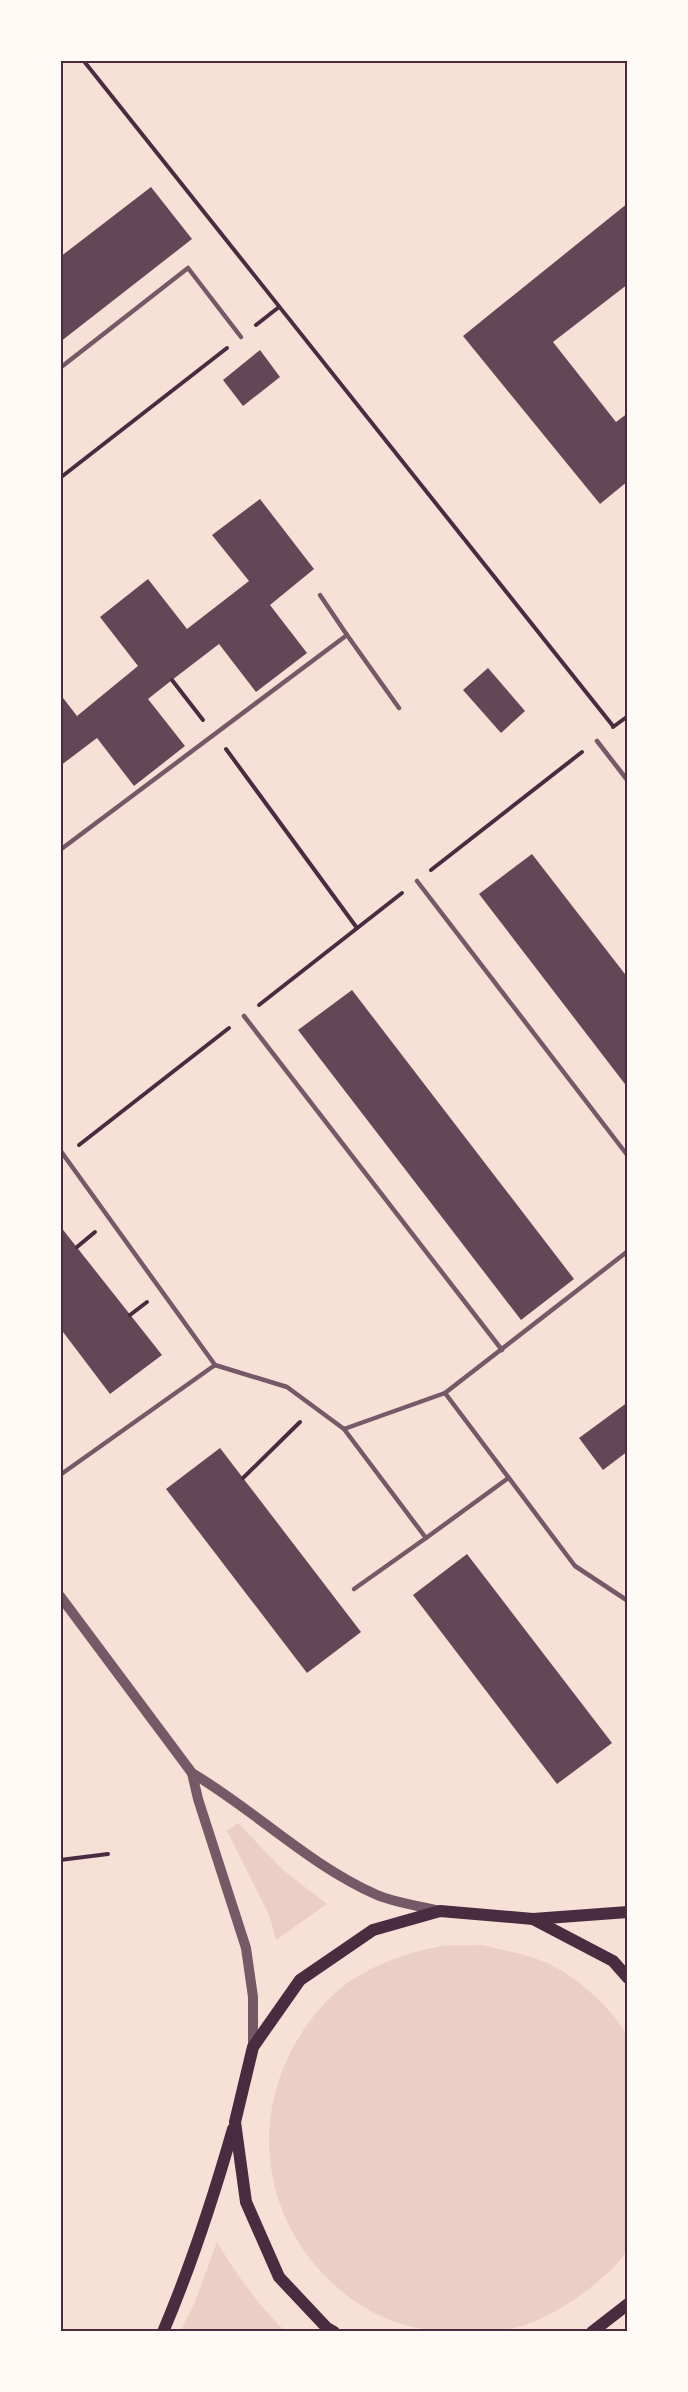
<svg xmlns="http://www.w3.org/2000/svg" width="688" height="2392" font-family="Ubuntu,sans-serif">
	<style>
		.green { fill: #ebcfc5 }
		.building { fill: #644757 }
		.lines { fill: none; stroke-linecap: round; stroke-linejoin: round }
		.path { stroke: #4a2c40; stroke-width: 4 }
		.service { stroke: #755966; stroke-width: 4.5 }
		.tertiary { stroke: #755966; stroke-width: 10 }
		.secondary { stroke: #4a2c40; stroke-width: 12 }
		.neatline { fill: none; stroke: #4a2c40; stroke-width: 2 }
	</style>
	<rect width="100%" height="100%" fill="#f7e1d7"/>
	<!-- green -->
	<g class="green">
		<polygon points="238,1823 283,1870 327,1904 276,1940 270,1917 227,1831"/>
		<path d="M 483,1945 C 501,1950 520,1953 537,1959 C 572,1971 609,2005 628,2036 C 628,2085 628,2134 628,2182 C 628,2202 631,2225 628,2245 C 624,2266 571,2304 552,2313 C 517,2332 496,2332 457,2332 C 412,2332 372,2318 338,2288 C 263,2224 247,2118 301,2034 C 313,2015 330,1995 350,1981 C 376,1964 406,1953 436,1947 C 451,1944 468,1946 483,1945 Z"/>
		<path d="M 217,2242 C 237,2275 258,2305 286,2332 L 180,2332 L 195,2302 Z"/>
	</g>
	<!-- building -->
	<g class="building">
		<polygon points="151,187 192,239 60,342 60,257"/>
		<polygon points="628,203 628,284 553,342 616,422 628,413 628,481 600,504 463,336"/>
		<polygon points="260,350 280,377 243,406 223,380"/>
		<polygon points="260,499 314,569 270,605 307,653 256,692 219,644 172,680 148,699 185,746 134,786 97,738 60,766 60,694 77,716 138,666 100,617 148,579 187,629 249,581 212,535"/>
		<polygon points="488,668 525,711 501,733 463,690"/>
		<polygon points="532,854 628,978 628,1088 479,894"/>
		<polygon points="352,990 574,1279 521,1320 298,1030"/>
		<polygon points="60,1226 162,1355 110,1394 60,1328"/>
		<polygon points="628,1402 628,1451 603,1470 579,1438"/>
		<polygon points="220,1448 361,1632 307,1673 166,1489"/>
		<polygon points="467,1554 612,1743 557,1784 413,1595"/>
	</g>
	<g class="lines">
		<!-- path -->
		<g class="path">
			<polyline points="83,60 613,726"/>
			<polyline points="256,325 279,307"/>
			<polyline points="60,478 227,348"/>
			<polyline points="172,680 203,720"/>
			<polyline points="613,727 628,716"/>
			<polyline points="226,749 357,928"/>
			<polyline points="431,870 582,752"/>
			<polyline points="259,1005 402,893"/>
			<polyline points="79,1145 229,1028"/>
			<polyline points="77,1247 95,1232"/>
			<polyline points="130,1315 147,1302"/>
			<polyline points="243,1478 300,1422"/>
			<polyline points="60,1860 108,1854"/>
		</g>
		<!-- service -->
		<g class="service">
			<polyline points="60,368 188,268 241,337"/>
			<polyline points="320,595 347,635"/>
			<polyline points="597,741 628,781"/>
			<polyline points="60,850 347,635 399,708"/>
			<polyline points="417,881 628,1156"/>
			<polyline points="244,1016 502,1350"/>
			<polyline points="60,1150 215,1365"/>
			<polyline points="445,1393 575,1566 628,1601"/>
			<polyline points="344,1429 426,1538 507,1479"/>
			<polyline points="60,1475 215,1365 287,1387 344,1429 445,1393 628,1251"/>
			<polyline points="354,1589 426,1538"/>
		</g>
		<!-- tertiary -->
		<g class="tertiary">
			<path d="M 60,1596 L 192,1773 C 256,1811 309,1865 377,1895 C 396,1903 420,1906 440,1911"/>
			<polyline points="192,1773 198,1799 246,1948 253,1997 253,2047"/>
		</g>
		<!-- secondary -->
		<g class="secondary">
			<polyline points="533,1919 628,1912"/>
			<path d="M 163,2332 C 191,2266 213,2199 233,2129"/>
			<polyline points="334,2332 327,2328 279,2277 246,2202 235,2122 253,2047 300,1980 373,1930 440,1911 533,1919 613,1961 628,1978"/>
			<polyline points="592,2332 628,2304"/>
		</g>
	</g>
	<!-- border -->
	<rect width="688" height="2392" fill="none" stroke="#fffaf5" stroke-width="123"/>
	<rect x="62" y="62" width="564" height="2268" class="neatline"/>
</svg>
